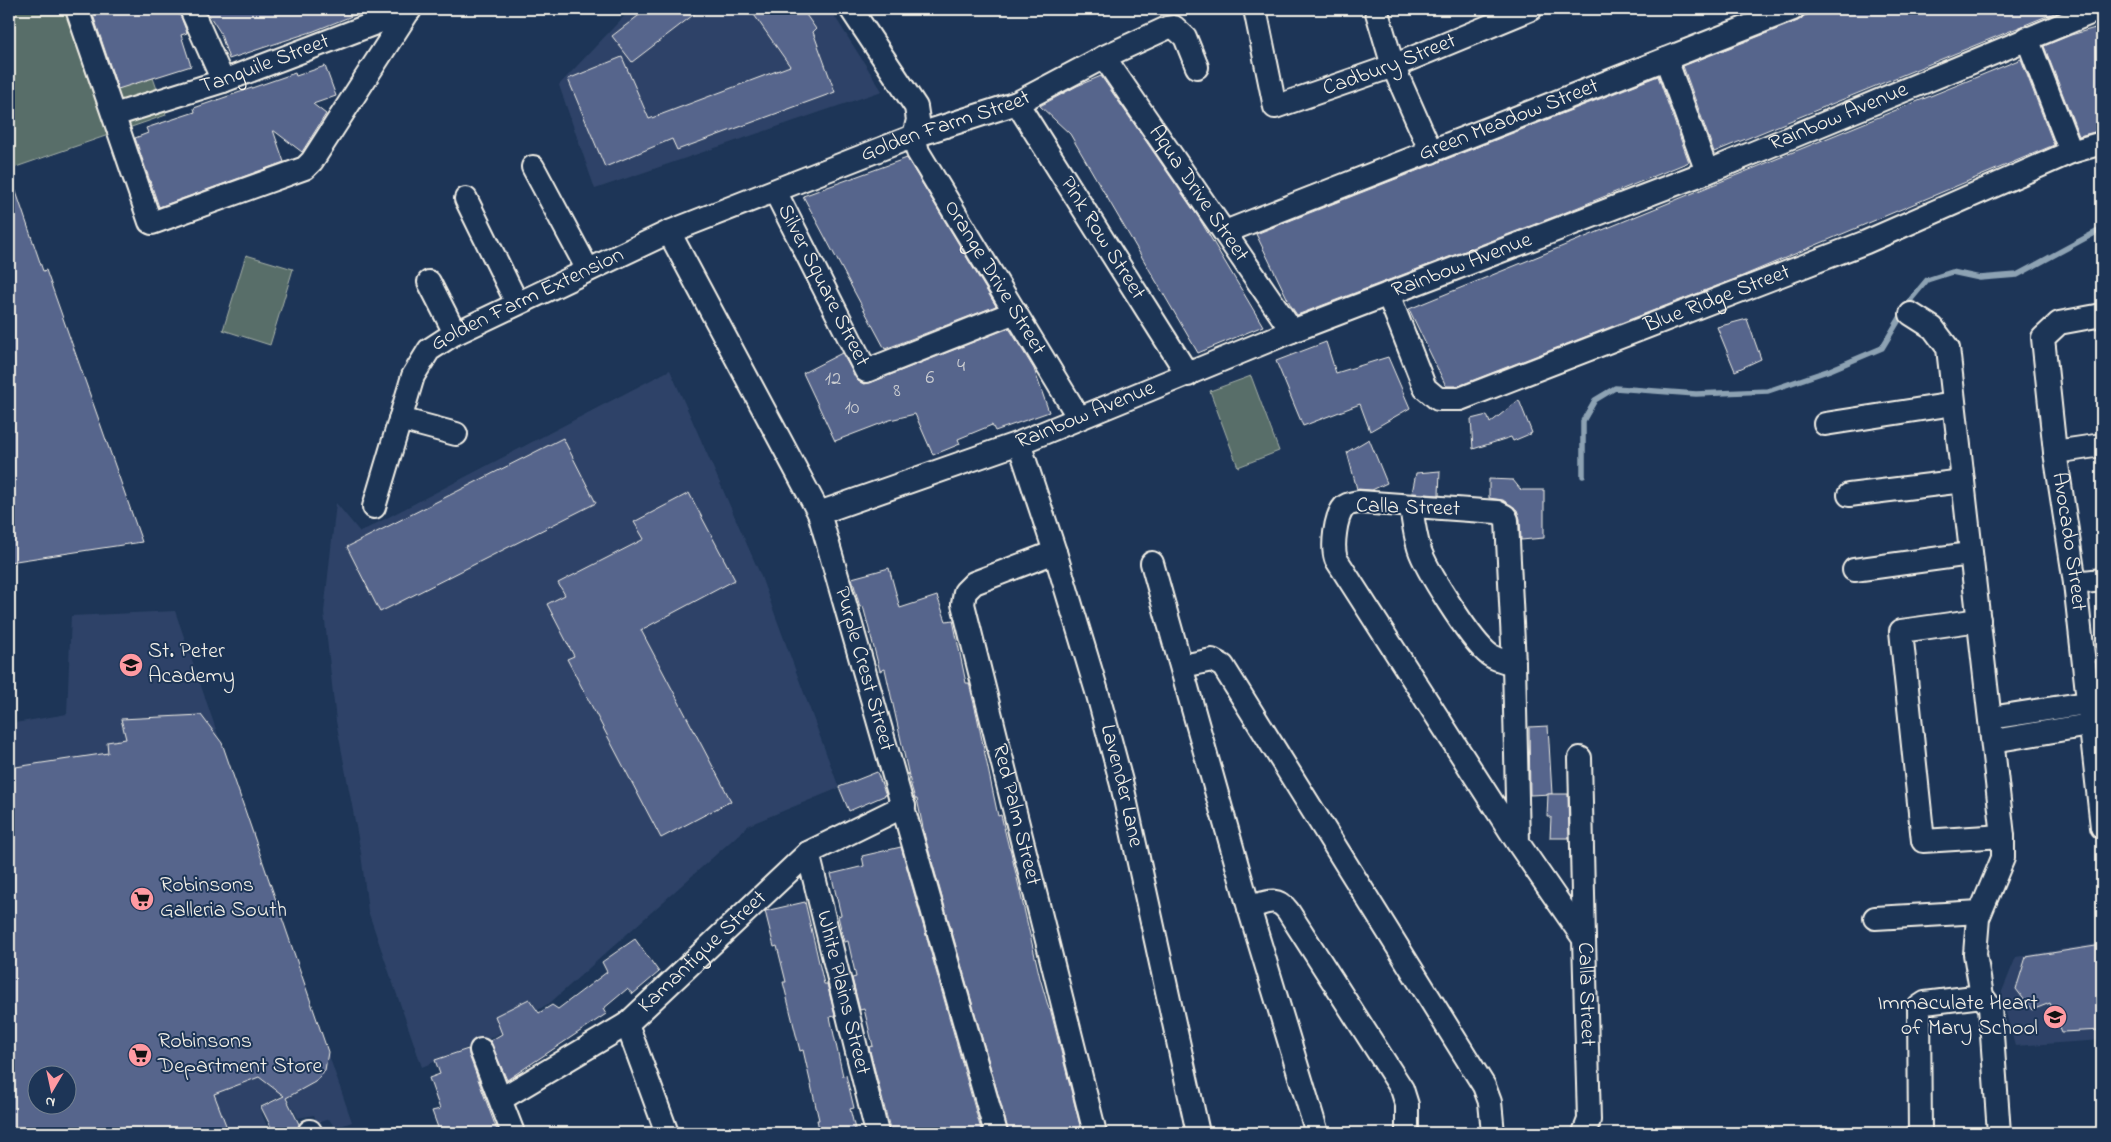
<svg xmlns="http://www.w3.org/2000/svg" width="2111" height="1142" font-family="'Indie Flower',sans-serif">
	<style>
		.built { fill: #2e4367; fill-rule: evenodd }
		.green { fill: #586e69; stroke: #a6b0a8 }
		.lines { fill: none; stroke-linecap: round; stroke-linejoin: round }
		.stream { stroke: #8da2b3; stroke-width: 5.5 }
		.building { fill: #56658c; stroke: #f4f1e8; fill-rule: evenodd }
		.minor-casing { stroke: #f4f1e8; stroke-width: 26 }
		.minor { stroke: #1d3557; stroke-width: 22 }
		.labels { text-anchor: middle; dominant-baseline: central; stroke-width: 4; stroke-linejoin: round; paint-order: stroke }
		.number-label { font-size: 20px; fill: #ccced1 }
		.street-label { font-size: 22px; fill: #f4f1e8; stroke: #1d3557 }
		.poi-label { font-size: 22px; fill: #f4f1e8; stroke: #1d3557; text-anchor: start }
	</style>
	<rect width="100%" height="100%" fill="#1d3557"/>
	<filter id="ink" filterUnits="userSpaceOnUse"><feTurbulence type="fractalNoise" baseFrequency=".02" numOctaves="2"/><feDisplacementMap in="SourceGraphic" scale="10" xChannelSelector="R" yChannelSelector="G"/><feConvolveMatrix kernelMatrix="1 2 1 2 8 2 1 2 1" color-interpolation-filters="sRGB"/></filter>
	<g filter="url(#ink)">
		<!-- built -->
		<g class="built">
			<polygon points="631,9 830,9 882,91 595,189 559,85"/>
			<polygon points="670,370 760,574 839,788 749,825 551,1002 495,1036 422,1067 368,911 361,853 336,721 324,612 336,503 360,532"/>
			<path d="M 175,611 L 352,1122 L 335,1128 L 329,1119 L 317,1123 L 314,1115 L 298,1118 L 285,1094 L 259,1107 L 270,1133 L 9,1133 L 9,724 L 67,714 L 71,616 ZM 38,1074 L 68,1074 L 68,1104 L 38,1104 Z"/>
			<polygon points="2102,943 2102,1040 2015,1046 2001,994 2016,957"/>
		</g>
		<!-- green -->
		<g class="green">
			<polygon points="9,9 129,9 166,115 13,168 9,154"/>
			<polygon points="246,255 293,269 270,345 223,330"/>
			<polygon points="1251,376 1279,451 1238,467 1210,391"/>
		</g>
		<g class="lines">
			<!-- stream -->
			<polyline class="stream" points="1583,476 1583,421 1595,400 1615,388 1696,394 1768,391 1830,370 1882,348 1912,298 1927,280 1952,272 1980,278 2017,275 2102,229"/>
		</g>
		<!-- building -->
		<g class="building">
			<polygon points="91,9 178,9 187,33 181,35 191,66 118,89"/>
			<polygon points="205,9 367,9 367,10 314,31 229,59 220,32"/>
			<polygon points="647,9 701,9 632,62 612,36"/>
			<polygon points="750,9 802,9 816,29 813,32 835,92 677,150 672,139 605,167 568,79 622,57 649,119 790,66"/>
			<polygon points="1823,9 2064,9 1714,152 1683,66 1798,21 1804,16"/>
			<polygon points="2102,26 2102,130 2079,136 2044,46 2071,35"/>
			<polygon points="2021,59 2054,145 1740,277 1458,386 1446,386 1409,309"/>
			<polygon points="325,66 336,96 313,104 326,114 302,152 273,130 284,162 159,207 135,138 148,133 146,128 195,112 194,108 295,73 296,76"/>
			<polygon points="1101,76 1199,218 1263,326 1198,353 1070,134 1040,106 1077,86"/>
			<polygon points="1658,76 1689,162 1559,215 1297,315 1291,306 1256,234"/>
			<polygon points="907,158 996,306 885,349 803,196"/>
			<polygon points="11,177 43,271 46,270 142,542 9,562 9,178"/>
			<polygon points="1747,319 1761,359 1735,371 1717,327"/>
			<polygon points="1009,328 1034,369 1049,412 995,431 992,425 958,439 960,444 933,455 915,414 890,420 835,441 803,373 842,353 858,381 864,384 870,383"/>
			<polygon points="1326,342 1336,373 1388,357 1410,408 1370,431 1360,404 1303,426 1276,361"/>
			<polygon points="1519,400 1532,433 1513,441 1511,437 1473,449 1471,419 1487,415 1490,423"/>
			<polygon points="563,438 596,503 380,612 347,547"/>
			<polygon points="1369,439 1387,483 1372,490 1357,489 1347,452"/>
			<polygon points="1440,471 1439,495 1412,493 1416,473"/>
			<polygon points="1489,479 1513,480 1521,490 1544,490 1544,538 1521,540 1520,519 1517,510 1503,500 1489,498"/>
			<polygon points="689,493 735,580 641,630 731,801 661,838 567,659 574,656 547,604 565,595 558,583 644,539 634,522"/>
			<polygon points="889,568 900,608 937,596 946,621 953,620 966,683 969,683 977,716 998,816 1001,815 1009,848 1010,848 1040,978 1049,1009 1050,1008 1082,1133 1009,1133 925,837 917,799 915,799 911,785 885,669 880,671 863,606 860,607 852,578"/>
			<path d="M 201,715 L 222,743 L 328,1052 L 325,1070 L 315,1082 L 286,1098 L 299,1124 L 297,1133 L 274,1133 L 261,1107 L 284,1096 L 259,1077 L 214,1094 L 229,1133 L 9,1133 L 9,768 L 108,753 L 107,742 L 126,739 L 121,719 ZM 38,1074 L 68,1074 L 68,1104 L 38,1104 Z"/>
			<polygon points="1548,726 1552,794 1530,795 1529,727"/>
			<polygon points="877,772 886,795 849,811 839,787"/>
			<polygon points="1548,794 1568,794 1569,838 1550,838 1551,817 1547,817"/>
			<polygon points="901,847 982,1133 891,1133 869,1047 873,1046 864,1009 860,1010 852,978 856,977 848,941 844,942 838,916 841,915 831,874 864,866 862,856"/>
			<polygon points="805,902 824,984 827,984 835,1016 830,1017 843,1076 846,1075 854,1108 850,1109 856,1133 820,1133 817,1120 819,1120 803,1050 800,1051 783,982 786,982 777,946 774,947 765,911"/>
			<polygon points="635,939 659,972 633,994 627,989 603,1009 606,1014 507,1080 490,1041 502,1034 495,1016 529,999 539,1013 552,1005 558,1009 607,972 602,962"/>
			<polygon points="2102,945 2102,1030 2062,1032 2050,1003 2032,1010 2016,989 2026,957"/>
			<polygon points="468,1049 469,1055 498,1133 440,1133 432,1111 440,1109 429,1078 440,1074 435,1060"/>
		</g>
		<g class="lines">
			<!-- minor casing -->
			<g class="minor-casing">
				<g id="minor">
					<polyline points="77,9 150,222 152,223 305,168 312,161 408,12"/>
					<polyline points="191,9 223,81"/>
					<path id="s1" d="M 851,9 L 916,107 L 918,120 L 914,136 L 918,152 L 1079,418"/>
					<path id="s2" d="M 1255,9 L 1275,107 L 1393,66 L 1531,9"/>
					<polyline points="1376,9 1393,66 1431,152"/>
					<polyline points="2027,38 2071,152"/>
					<path id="s3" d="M 1104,57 L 1292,331"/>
					<polyline points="1666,59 1707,172"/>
					<path id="s4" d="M 1017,103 L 1188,375"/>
					<path id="s5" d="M 114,115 L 223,81 L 410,10"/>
					<polyline points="533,167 588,270"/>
					<path id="s6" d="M 775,191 L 866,371 L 1015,312"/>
					<polyline points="466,199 517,303"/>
					<path id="s7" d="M 669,232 L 819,513 L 996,1133"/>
					<path id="s8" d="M 1225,232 L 1793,9"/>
					<polyline points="429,282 455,333"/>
					<path id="s9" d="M 1388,294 L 1425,388 L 1438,399 L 1460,399 L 1866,242 L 2071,152 L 2102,143"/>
					<polyline points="1911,314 1933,328 1948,348 2003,836 2003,858 1978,918 1975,954 1982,996 1990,1007 1999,1133"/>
					<path id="s10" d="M 2102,315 L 2059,323 L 2043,338 L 2055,452 L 2075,583 L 2102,827"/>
					<polyline points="400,419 456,434"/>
					<polyline points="1825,424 1954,404"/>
					<path id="s11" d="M 1019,443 L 1055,552 L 1098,695 L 1122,785 L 1198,1133"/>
					<polyline points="2055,452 2102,445"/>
					<polyline points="1849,495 1963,481"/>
					<path id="s12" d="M 374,507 L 413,376 L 429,350 L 452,335 L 669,232 L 914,136 L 1017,103 L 1104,57 L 1167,28 L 1174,27 L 1185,37 L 1197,67"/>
					<path d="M 1411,507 C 1413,520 1415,535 1419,548 C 1426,570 1469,637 1486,652 C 1493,659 1504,661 1514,664"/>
					<path id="s13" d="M 819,513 L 1019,443 L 1292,331 L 1707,172 L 2100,9"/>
					<path id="s14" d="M 1055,552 L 974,583 L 965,592 L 963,604 L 1095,1133"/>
					<polyline points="1152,563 1249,908 1317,1133"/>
					<polyline points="1854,570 1970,554"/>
					<polyline points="2075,583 2102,580"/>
					<polyline points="1979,620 1901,631 1923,841 2003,836"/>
					<polyline points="1183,666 1212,660 1223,666 1484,1086 1490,1102 1493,1133"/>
					<polyline points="1990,718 2087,703"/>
					<polyline points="1993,741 2089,725"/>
					<polyline points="1580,758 1584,939"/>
					<path id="s15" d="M 1518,843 L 1514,664 L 1507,520 L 1505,516 L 1497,512 L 1359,502 C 1354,503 1348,503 1344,507 C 1335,517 1332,547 1336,559 L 1518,843 L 1584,939 L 1589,1120 L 1584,1133"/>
					<path id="s16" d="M 808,853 L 877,1133"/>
					<path d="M 1249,908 C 1265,903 1276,895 1288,911 L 1402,1089 L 1407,1105 L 1407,1133"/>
					<polyline points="1875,918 1980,912"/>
					<polyline points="627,1024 667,1133"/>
					<polyline points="481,1050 513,1133"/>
					<path id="s17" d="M 501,1099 L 627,1024 L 808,853 L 904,806"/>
					<polyline points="310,1131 311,1133"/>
					<polyline points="1920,1133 1919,1007 1925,1003 1982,996"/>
				</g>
			</g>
			<!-- minor -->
			<use href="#minor" class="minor"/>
		</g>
	</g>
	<!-- icons -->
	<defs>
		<g id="school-disc" transform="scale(1.25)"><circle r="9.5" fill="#ff9aa2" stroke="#1d3557"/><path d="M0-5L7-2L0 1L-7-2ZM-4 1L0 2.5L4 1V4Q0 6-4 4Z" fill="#111"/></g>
		<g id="supermarket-disc" transform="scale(1.25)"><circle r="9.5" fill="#ff9aa2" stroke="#1d3557"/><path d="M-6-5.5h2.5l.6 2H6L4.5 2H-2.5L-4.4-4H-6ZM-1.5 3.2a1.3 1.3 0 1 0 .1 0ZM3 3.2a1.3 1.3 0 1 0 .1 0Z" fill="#111"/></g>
	</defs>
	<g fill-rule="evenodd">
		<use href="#school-disc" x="131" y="665"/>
		<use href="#supermarket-disc" x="142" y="899"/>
		<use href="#school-disc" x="2055" y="1017"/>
		<use href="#supermarket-disc" x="140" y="1055"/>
	</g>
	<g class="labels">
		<!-- number labels -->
		<g class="number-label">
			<text x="961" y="366">4</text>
			<text x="930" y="378">6</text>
			<text x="833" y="379">12</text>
			<text x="897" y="391">8</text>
			<text x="852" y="408">10</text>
		</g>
		<!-- street labels -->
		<g class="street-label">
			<text stroke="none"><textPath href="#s5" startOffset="159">Tanguile Street</textPath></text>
			<text stroke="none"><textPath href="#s2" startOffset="222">Cadbury Street</textPath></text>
			<text stroke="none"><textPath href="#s13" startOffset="1094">Rainbow Avenue</textPath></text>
			<text stroke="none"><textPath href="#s8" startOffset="305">Green Meadow Street</textPath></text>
			<text stroke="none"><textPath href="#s12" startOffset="731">Golden Farm Street</textPath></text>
			<text stroke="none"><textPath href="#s3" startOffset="166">Aqua Drive Street</textPath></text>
			<text stroke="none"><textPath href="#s4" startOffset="160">Pink Row Street</textPath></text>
			<text stroke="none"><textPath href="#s13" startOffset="689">Rainbow Avenue</textPath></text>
			<text stroke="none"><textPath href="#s1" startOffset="311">Orange Drive Street</textPath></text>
			<text stroke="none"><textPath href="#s6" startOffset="106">Silver Square Street</textPath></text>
			<text stroke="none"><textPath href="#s9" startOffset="416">Blue Ridge Street</textPath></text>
			<text stroke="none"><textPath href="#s12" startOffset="278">Golden Farm Extension</textPath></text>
			<text stroke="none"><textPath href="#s13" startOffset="284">Rainbow Avenue</textPath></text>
			<text transform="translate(1408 508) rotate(2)">Calla Street</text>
			<text stroke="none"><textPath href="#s10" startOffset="271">Avocado Street</textPath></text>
			<text stroke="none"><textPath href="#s7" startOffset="481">Purple Crest Street</textPath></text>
			<text stroke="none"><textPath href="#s11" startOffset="358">Lavender Lane</textPath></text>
			<text stroke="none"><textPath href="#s14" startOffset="329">Red Palm Street</textPath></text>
			<text stroke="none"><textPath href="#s17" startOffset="251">Kamantigue Street</textPath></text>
			<text stroke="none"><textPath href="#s16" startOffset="144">White Plains Street</textPath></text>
			<text stroke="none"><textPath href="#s15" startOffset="1054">Calla Street</textPath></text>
		</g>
		<!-- poi labels -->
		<g class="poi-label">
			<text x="148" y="652">St. Peter<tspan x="148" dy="25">Academy</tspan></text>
			<text x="160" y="886">Robinsons<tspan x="160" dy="25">Galleria South</tspan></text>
			<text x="2038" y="1004" text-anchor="end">Immaculate Heart<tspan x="2038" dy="25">of Mary School</tspan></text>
			<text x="158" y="1042">Robinsons<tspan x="158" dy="25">Department Store</tspan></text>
		</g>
	</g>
	<!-- margin -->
	<rect width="2111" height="1142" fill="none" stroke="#1d3557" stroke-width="30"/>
	<rect x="15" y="15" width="2081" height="1112" fill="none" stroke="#f4f1e8" stroke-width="2" filter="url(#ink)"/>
	<!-- north arrow -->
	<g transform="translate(52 1090) rotate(189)"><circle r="24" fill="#1d3557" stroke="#738091"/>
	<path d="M0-4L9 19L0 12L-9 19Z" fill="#ff9aa2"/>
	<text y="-8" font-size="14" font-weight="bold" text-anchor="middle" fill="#f4f1e8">N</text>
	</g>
</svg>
